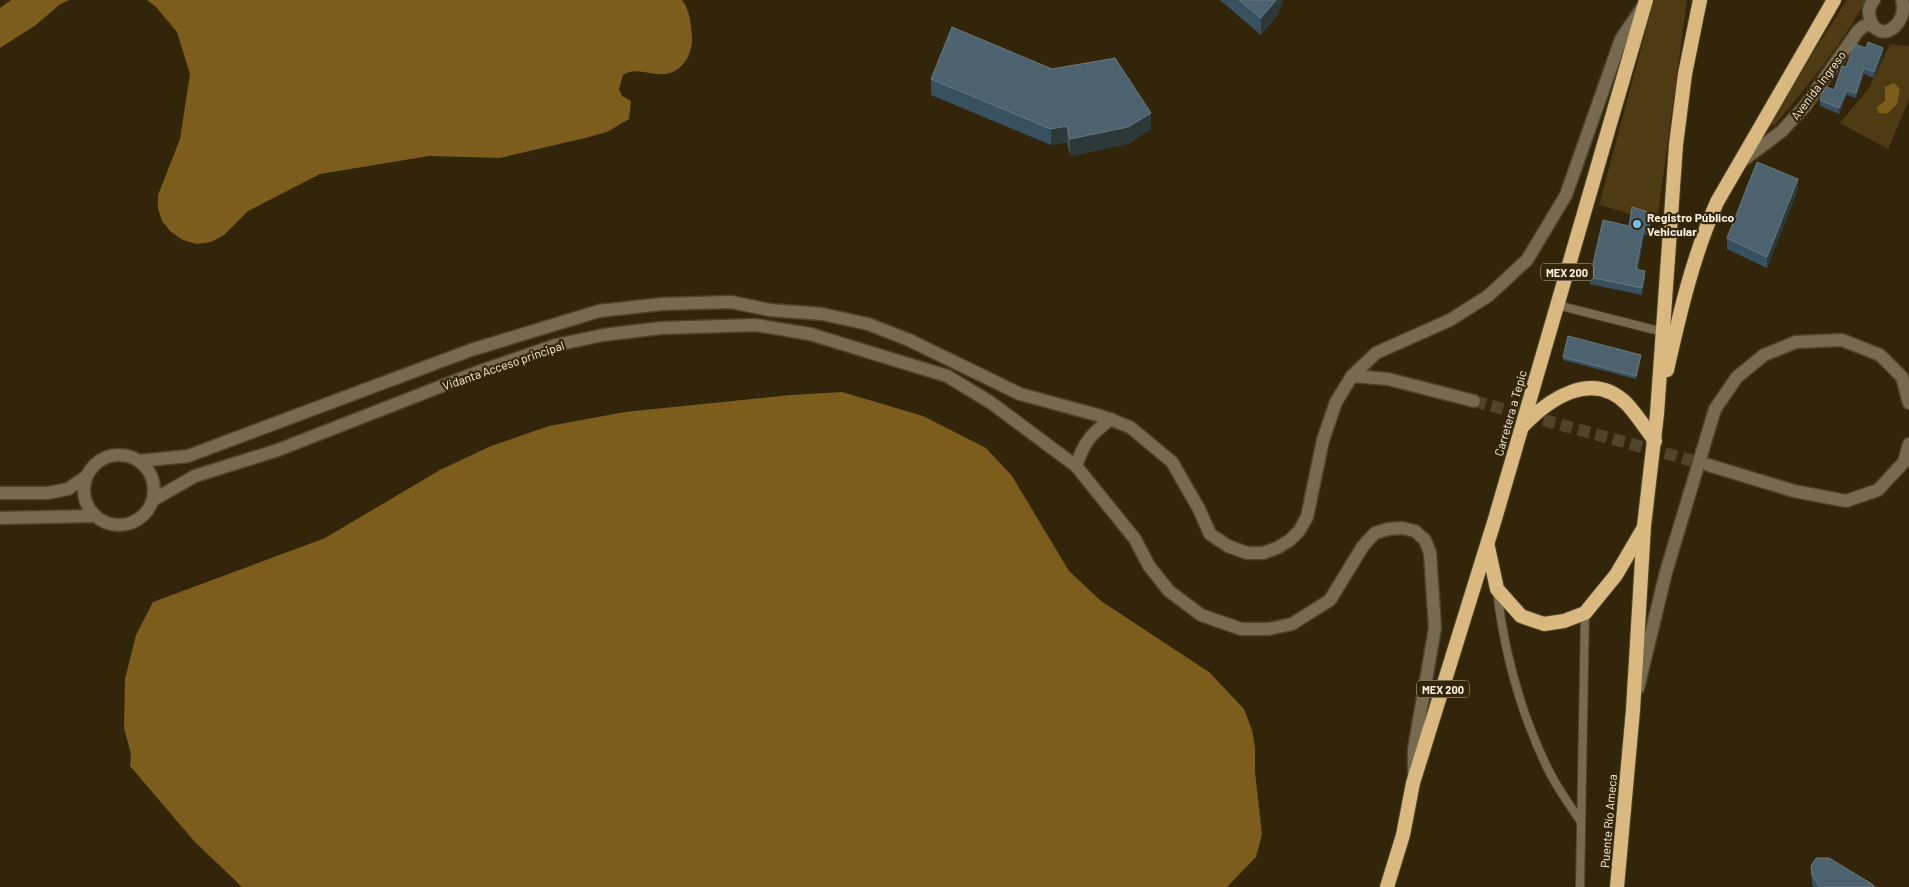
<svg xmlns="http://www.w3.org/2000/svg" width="1909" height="887" font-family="Barlow,sans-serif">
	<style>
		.green { fill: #4e3b14 }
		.water { fill: #7c5d1c }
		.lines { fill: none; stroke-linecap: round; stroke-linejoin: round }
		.minor-tunnel { stroke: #50442a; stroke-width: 12; stroke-dasharray: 12 6; stroke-linecap: butt }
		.service-casing { stroke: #4e4228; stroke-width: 10 }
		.minor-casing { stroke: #4e4228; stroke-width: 15 }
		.trunk-casing { stroke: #4e4228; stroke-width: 16 }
		.service { stroke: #776a51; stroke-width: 8 }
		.minor { stroke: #776a51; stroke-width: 12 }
		.trunk { stroke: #d9b980; stroke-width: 14 }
		.wall { fill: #385161 }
		.shaded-wall { fill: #2d3838 }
		.building { fill: #4d626f; stroke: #687981 }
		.poi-dot { fill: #70c2f4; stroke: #32250a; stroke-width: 2 }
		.labels { text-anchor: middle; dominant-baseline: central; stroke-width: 4.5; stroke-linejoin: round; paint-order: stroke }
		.shield { fill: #32250a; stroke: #beb4a1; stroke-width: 1 }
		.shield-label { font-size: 11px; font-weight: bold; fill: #faf1e2 }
		.street-label { font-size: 12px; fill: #faf1e2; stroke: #32250a }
		.poi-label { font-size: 12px; font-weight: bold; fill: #faf1e2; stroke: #32250a; text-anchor: start }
	</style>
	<rect width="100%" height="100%" fill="#32250a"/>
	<!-- green -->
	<g class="green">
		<polygon points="1654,0 1687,0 1657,222 1599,205"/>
		<path d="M 1847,0 L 1866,0 C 1841,46 1808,85 1775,125 L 1770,126 L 1769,121 Z"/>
		<polygon points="1890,44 1909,46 1909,100 1888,149 1840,123 1869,88"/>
	</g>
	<!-- water -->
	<g class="water">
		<polygon points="11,0 69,0 59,5 36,25 0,48 0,8"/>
		<path d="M 147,0 L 682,0 C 690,10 691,25 692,37 C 693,53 683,72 665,74 C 650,76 636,66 623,75 L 619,89 L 622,96 L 631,101 L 629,119 L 607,132 L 585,138 L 500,158 L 429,156 L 320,174 L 248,211 L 224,235 L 211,242 L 197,244 L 183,240 L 171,232 L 162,221 L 158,208 L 158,195 L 180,139 L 190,74 L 177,32 L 156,7 Z"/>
		<polygon points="1894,83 1900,89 1897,104 1887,114 1878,113 1877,107 1885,101 1885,87"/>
		<polygon points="842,392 923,416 986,448 1012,476 1069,571 1101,601 1209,672 1244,709 1252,730 1255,747 1255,772 1262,834 1256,857 1227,887 242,887 194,841 130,766 131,754 124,728 125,679 136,635 153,602 325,538 440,470 491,446 549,426 625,412 791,395"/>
	</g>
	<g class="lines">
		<!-- minor-tunnel -->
		<polyline class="minor-tunnel" points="1474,401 1708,465"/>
		<!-- service casing -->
		<g class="service-casing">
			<g id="service">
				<polyline points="1557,305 1663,332"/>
				<path d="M 1497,591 C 1504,651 1521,713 1547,767 C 1556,787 1570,805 1581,822"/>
				<polyline points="1580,887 1585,613"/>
			</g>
		</g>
		<!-- minor casing -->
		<g class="minor-casing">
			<g id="minor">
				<path d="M 1874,0 C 1869,5 1868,12 1870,19 C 1879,46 1909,24 1902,0"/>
				<polyline points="1742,161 1782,131 1805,106 1858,31 1864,26 1872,24"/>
				<polyline points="1352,376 1388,379 1474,401"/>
				<circle cx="119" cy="490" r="35"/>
				<polyline points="139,461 188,456 471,350 599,311 662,304 731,302 770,310 822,314 868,324 909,340 1020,394 1101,416 1130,427 1172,462 1199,509 1210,534 1228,546 1247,553 1263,553 1277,548 1290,540 1299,531 1307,517 1323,440 1336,402 1352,376 1376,353 1450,320 1488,296 1527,260 1566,195 1621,39 1642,8"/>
				<polyline points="1708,465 1794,491 1846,501 1878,490 1904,462 1909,444"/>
				<path d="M 1076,466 C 1084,442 1091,434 1111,419"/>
				<polyline points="0,493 48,493 68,489 87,476"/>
				<polyline points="153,500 195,476 278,450 475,373 556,345 603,335 661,328 756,325 810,334 947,376 990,402 1076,466 1135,539 1149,566 1169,591 1201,615 1241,629 1269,629 1292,624 1330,600 1363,546 1375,533 1388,529 1402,528 1415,531 1425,540 1430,553 1435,628 1414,749 1414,773"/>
				<polyline points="0,518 95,516"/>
				<polyline points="1638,688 1666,572 1715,409 1737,377 1764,355 1796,342 1842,340 1880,355 1902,377 1909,403"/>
			</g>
		</g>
		<!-- trunk casing -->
		<g class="trunk-casing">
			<g id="trunk">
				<path d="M 1667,370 C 1680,312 1693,256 1717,202 L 1834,0"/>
				<path d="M 1523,426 C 1549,399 1592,369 1627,404 C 1637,415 1646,429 1655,441"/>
				<polyline points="1488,547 1497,589 1521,616 1544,624 1564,621 1585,613 1616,575 1643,529"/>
				<polyline points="1387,887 1403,835 1413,783 1495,519 1646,0"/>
				<polyline points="1617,887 1633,710 1644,526 1657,414 1676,145 1685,74 1700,0"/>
			</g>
		</g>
		<!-- service -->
		<use href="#service" class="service"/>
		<!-- minor -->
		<use href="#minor" class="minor"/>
		<!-- trunk -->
		<use href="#trunk" class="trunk"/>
	</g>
	<!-- wall -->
	<g class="wall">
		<polygon points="1220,0 1283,0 1278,14 1261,35"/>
		<polygon points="1866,48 1883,54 1874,78 1864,74 1856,98 1847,95 1839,114 1820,106 1820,100 1834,90 1846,67"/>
		<polygon points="931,79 1151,129 1128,144 1070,156 1067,142 1051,145 931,95"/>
		<polygon points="1798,190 1767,268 1727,249 1727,238"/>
		<polygon points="1651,219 1649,235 1644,235 1638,269 1645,277 1642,295 1590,284 1590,277 1629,226"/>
		<polygon points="1563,357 1641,358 1636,379 1563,360"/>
		<polygon points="1811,866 1875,887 1814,887 1812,884"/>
	</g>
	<!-- shaded-wall -->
	<g class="shaded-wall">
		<polygon points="1276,0 1283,0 1278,14 1261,35 1261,18"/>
		<polygon points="1883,48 1883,54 1874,78 1874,72"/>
		<polygon points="1864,68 1864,74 1856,98 1856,93"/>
		<polygon points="1847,90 1847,95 1839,114 1839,108"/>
		<polygon points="1151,113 1151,129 1128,144 1070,156 1070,139"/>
		<polygon points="1067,126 1067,142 1051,145 1051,129"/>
		<polygon points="1798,179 1798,190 1767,268 1767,257"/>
		<polygon points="1651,213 1651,219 1649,235 1649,228"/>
		<polygon points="1644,228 1644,235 1636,276 1636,269"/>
		<polygon points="1645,271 1645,277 1642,295 1642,288"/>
	</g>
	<!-- building -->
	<g class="building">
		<polygon points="1239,0 1276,0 1261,18"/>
		<polygon points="952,27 1052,69 1115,58 1151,113 1128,127 1070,139 1067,126 1051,129 931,79"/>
		<polygon points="1868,42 1883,48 1874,72 1864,68 1856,93 1847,90 1839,108 1820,100 1825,86 1834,90 1842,66 1846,67 1855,44 1866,48"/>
		<polygon points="1757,162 1798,179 1767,257 1727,238"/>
		<polygon points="1632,207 1651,213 1649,228 1644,228 1636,269 1645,271 1642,288 1590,277 1603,220 1629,226"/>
		<polygon points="1568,336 1641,355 1636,376 1563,357"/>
		<polygon points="1816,858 1829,858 1872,884 1875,887 1820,887 1812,875 1811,866"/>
	</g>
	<!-- markers -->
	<circle class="poi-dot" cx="1637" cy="224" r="5"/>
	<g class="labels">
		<!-- shield labels -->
		<g class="shield">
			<rect x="1541" y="263.5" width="52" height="17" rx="4"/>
			<rect x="1417" y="680.5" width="52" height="17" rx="4"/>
		</g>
		<g class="shield-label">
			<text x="1567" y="272">MEX 200</text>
			<text x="1443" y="689">MEX 200</text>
		</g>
		<!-- street labels -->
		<g class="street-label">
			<text transform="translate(1818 85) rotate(-53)">Avenida Ingreso</text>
			<text transform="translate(503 365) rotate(-19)">Vidanta Acceso principal</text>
			<text transform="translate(1510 413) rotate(-74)">Carretera a Tepic</text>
			<text transform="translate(1608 821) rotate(-85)">Puente Río Ameca</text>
		</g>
		<!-- poi labels -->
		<g class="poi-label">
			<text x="1647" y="217">Registro Público<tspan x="1647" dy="14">Vehicular</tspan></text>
		</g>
	</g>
</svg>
